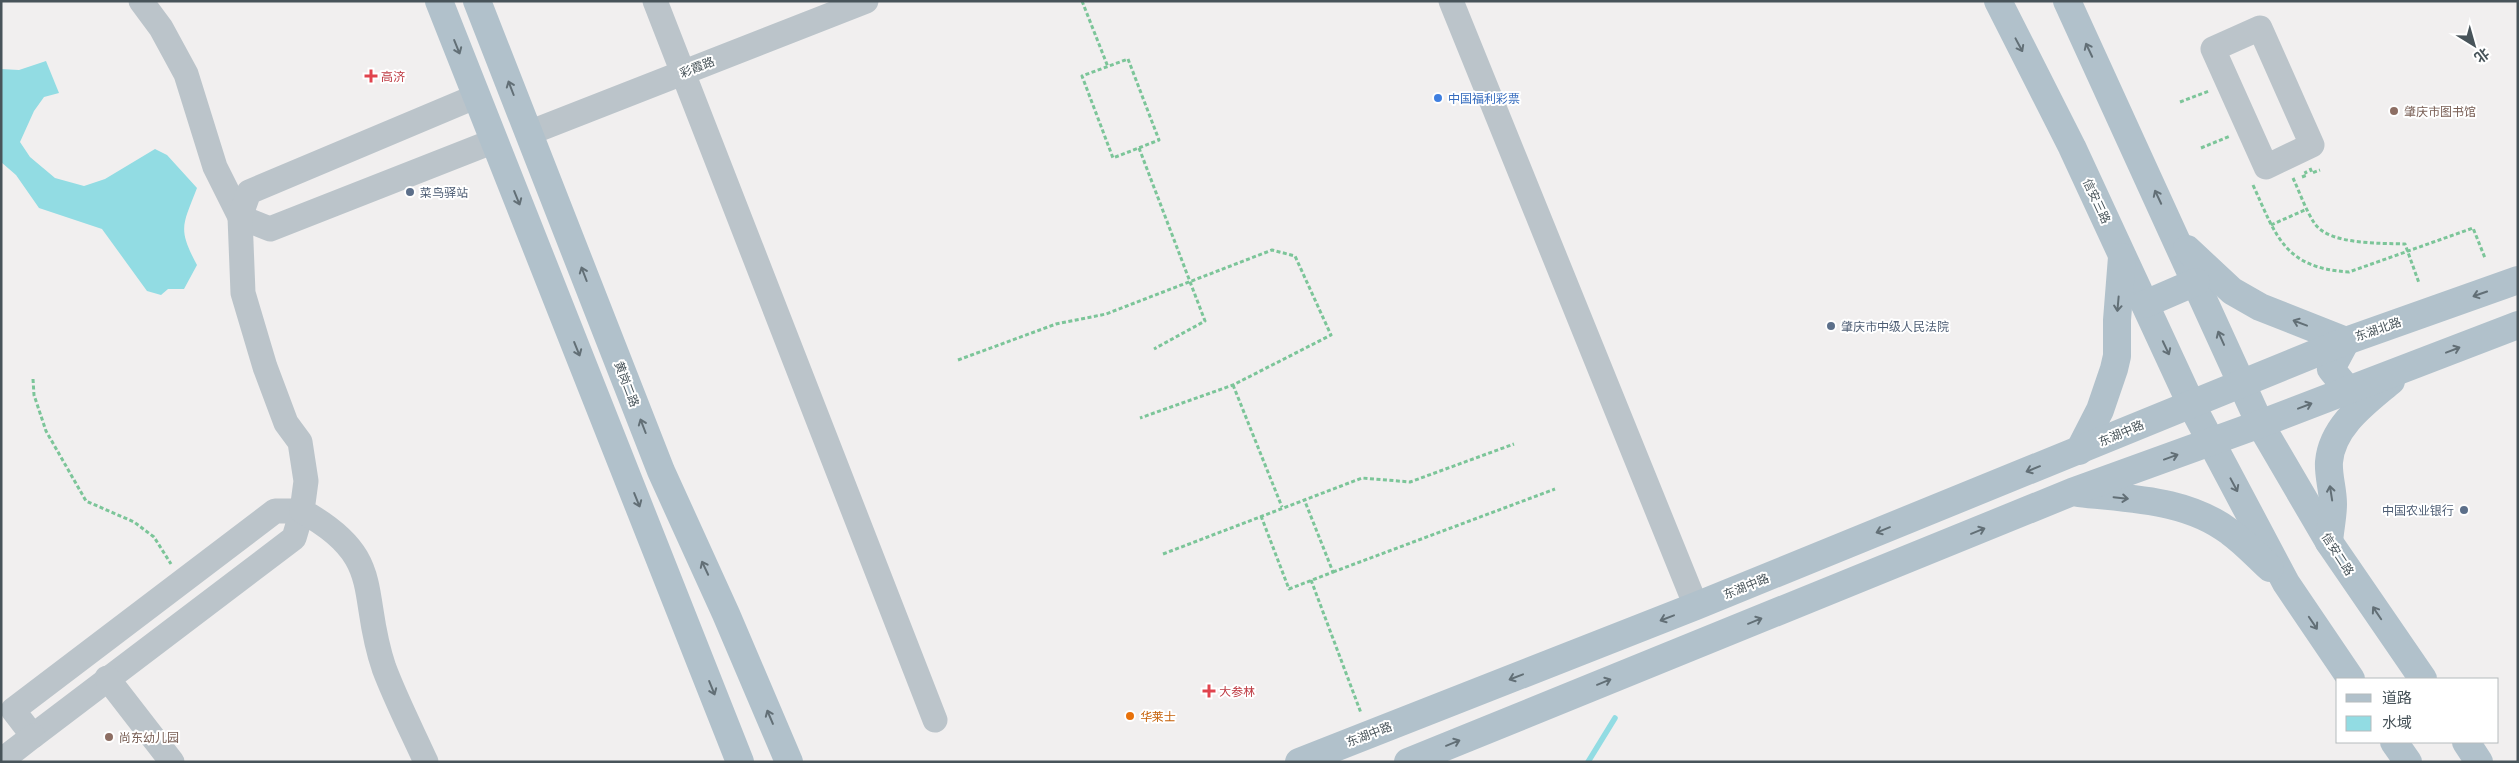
<svg xmlns="http://www.w3.org/2000/svg" width="2519" height="763" font-family="'Noto Sans','Noto Sans SC',sans-serif">
	<style>
		.water { fill: #92dce3 }
		.lines { fill: none; stroke-linecap: round; stroke-linejoin: round }
		.stream { stroke: #92dce3; stroke-width: 5.5 }
		.path { stroke: #7cc599; stroke-width: 3; stroke-dasharray: 4 2.5; stroke-linecap: butt }
		.minor { stroke: #bbc4ca; stroke-width: 25 }
		.major { stroke: #b1c1cb; stroke-width: 28 }
		.oneway { stroke: #626f76 }
		.health-dot { fill: #e0444e; stroke: #fff; stroke-width: 2 }
		.shop-dot { fill: #3f7fe0; stroke: #fff; stroke-width: 2 }
		.education-dot { fill: #8d6e63; stroke: #fff; stroke-width: 2 }
		.service-dot { fill: #5c6f8a; stroke: #fff; stroke-width: 2 }
		.food-dot { fill: #e8710a; stroke: #fff; stroke-width: 2 }
		.labels { text-anchor: middle; dominant-baseline: central; stroke-width: 4; stroke-linejoin: round; paint-order: stroke }
		.street-label { font-size: 12px; fill: #48545a; stroke: #fff }
		.health-label { font-size: 12px; fill: #be3a42; stroke: #fff; text-anchor: start }
		.shop-label { font-size: 12px; fill: #366cbe; stroke: #fff; text-anchor: start }
		.education-label { font-size: 12px; fill: #785e54; stroke: #fff; text-anchor: start }
		.service-label { font-size: 12px; fill: #4e5e75; stroke: #fff; text-anchor: start }
		.food-label { font-size: 12px; fill: #c56008; stroke: #fff; text-anchor: start }
	</style>
	<rect width="100%" height="100%" fill="#f1efef"/>
	<!-- water -->
	<path class="water" d="M 46,61 L 59,93 L 44,97 L 34,111 L 20,142 L 30,157 L 55,178 L 84,186 L 105,179 L 155,149 L 167,155 L 197,188 C 183,225 177,228 197,265 L 184,289 L 168,289 L 161,295 L 147,291 L 102,229 L 39,208 L 16,175 L 1,162 L 1,69 L 19,70 Z"/>
	<g class="lines">
		<!-- stream -->
		<polyline class="stream" points="1588,762 1615,718"/>
		<!-- path -->
		<g class="path">
			<polyline points="1082,1 1108,67"/>
			<polygon points="1128,59 1159,140 1113,158 1082,76"/>
			<polyline points="2180,102 2209,91"/>
			<polyline points="1139,148 1205,321 1154,349"/>
			<polyline points="2201,148 2230,136"/>
			<polyline points="2310,168 2312,173 2320,170"/>
			<polyline points="2302,177 2307,175 2305,171"/>
			<path d="M 2293,178 C 2300,193 2306,211 2315,224 C 2330,245 2381,243 2405,244 L 2419,283"/>
			<path d="M 2253,185 C 2277,238 2285,268 2349,272 L 2473,228 L 2485,258"/>
			<polyline points="2271,225 2307,209"/>
			<polyline points="958,360 1056,324 1106,314 1272,250 1295,256 1331,335 1233,385 1140,418"/>
			<polyline points="33,379 34,395 46,431 86,501 134,522 154,537 171,564"/>
			<polyline points="1233,385 1282,507"/>
			<polyline points="1261,516 1289,589 1333,572 1304,499"/>
			<polyline points="1163,554 1362,478 1410,482 1514,444"/>
			<polyline points="1333,572 1555,489"/>
			<polyline points="1311,580 1361,713"/>
		</g>
		<!-- minor -->
		<g class="minor">
			<polyline points="141,1 161,28 186,74 215,167 240,217 270,229 494,141"/>
			<polyline points="655,1 935,720"/>
			<polyline points="1451,1 1696,606"/>
			<polygon points="2260,28 2312,145 2266,167 2213,49"/>
			<polyline points="529,133 866,1"/>
			<polygon points="275,511 302,511 294,538 33,736 13,710"/>
			<polyline points="107,678 172,762"/>
			<polyline points="6,757 33,736"/>
			<path d="M 426,762 C 412,731 396,700 384,668 C 358,593 387,558 302,511 L 306,481 L 300,442 L 286,423 L 265,367 L 243,293 L 240,217 L 249,192 L 477,96"/>
		</g>
		<!-- major -->
		<g class="major">
			<polyline points="439,1 740,762"/>
			<polyline points="477,1 661,471 726,614 789,762"/>
			<polyline points="1998,1 2072,147 2191,404 2286,583 2351,679"/>
			<polyline points="2067,1 2260,424 2329,542 2423,679"/>
			<polyline points="2187,249 2232,291 2260,307 2346,341"/>
			<polyline points="2145,304 2196,282"/>
			<polyline points="2346,341 2331,369 2348,390"/>
			<polyline points="2079,451 2100,410 2114,369 2117,356 2117,320 2122,257"/>
			<path d="M 2079,493 C 2130,499 2187,499 2230,532 C 2244,542 2257,556 2270,568"/>
			<path d="M 2329,542 C 2330,529 2333,516 2333,504 C 2333,489 2328,476 2329,462 C 2332,426 2366,402 2391,381"/>
			<polyline points="2394,742 2408,762"/>
			<polyline points="2466,742 2479,762"/>
			<polyline points="1299,762 1696,606 2346,341 2518,280"/>
			<polyline points="1408,762 2072,492 2260,424 2518,325"/>
		</g>
	</g>
	<!-- one-way arrows -->
	<defs><path id="oneway-shaft" d="M-6 0H5M1.5-3L5.5 0L1.5 3" fill="none" stroke-width="1.6" stroke-linecap="round" stroke-linejoin="round" transform="scale(1.25)"/></defs>
	<g class="oneway">
		<use href="#oneway-shaft" transform="translate(2019 45) rotate(62)"/>
		<use href="#oneway-shaft" transform="translate(457 47) rotate(68)"/>
		<use href="#oneway-shaft" transform="translate(2089 50) rotate(-115)"/>
		<use href="#oneway-shaft" transform="translate(511 88) rotate(-111)"/>
		<use href="#oneway-shaft" transform="translate(2158 197) rotate(-115)"/>
		<use href="#oneway-shaft" transform="translate(517 198) rotate(68)"/>
		<use href="#oneway-shaft" transform="translate(584 274) rotate(-111)"/>
		<use href="#oneway-shaft" transform="translate(2480 294) rotate(161)"/>
		<use href="#oneway-shaft" transform="translate(2118 304) rotate(95)"/>
		<use href="#oneway-shaft" transform="translate(2300 323) rotate(-159)"/>
		<use href="#oneway-shaft" transform="translate(2221 338) rotate(-114)"/>
		<use href="#oneway-shaft" transform="translate(2166 348) rotate(65)"/>
		<use href="#oneway-shaft" transform="translate(577 349) rotate(68)"/>
		<use href="#oneway-shaft" transform="translate(2453 350) rotate(-21)"/>
		<use href="#oneway-shaft" transform="translate(2305 406) rotate(-21)"/>
		<use href="#oneway-shaft" transform="translate(643 426) rotate(-111)"/>
		<use href="#oneway-shaft" transform="translate(2171 457) rotate(-20)"/>
		<use href="#oneway-shaft" transform="translate(2033 469) rotate(158)"/>
		<use href="#oneway-shaft" transform="translate(2234 485) rotate(62)"/>
		<use href="#oneway-shaft" transform="translate(2331 493) rotate(-99)"/>
		<use href="#oneway-shaft" transform="translate(2121 498) rotate(6)"/>
		<use href="#oneway-shaft" transform="translate(637 500) rotate(68)"/>
		<use href="#oneway-shaft" transform="translate(1883 530) rotate(158)"/>
		<use href="#oneway-shaft" transform="translate(1978 531) rotate(-22)"/>
		<use href="#oneway-shaft" transform="translate(705 568) rotate(-115)"/>
		<use href="#oneway-shaft" transform="translate(2377 613) rotate(-124)"/>
		<use href="#oneway-shaft" transform="translate(1667 618) rotate(159)"/>
		<use href="#oneway-shaft" transform="translate(1755 621) rotate(-22)"/>
		<use href="#oneway-shaft" transform="translate(2313 623) rotate(56)"/>
		<use href="#oneway-shaft" transform="translate(1516 677) rotate(159)"/>
		<use href="#oneway-shaft" transform="translate(1604 682) rotate(-22)"/>
		<use href="#oneway-shaft" transform="translate(712 688) rotate(68)"/>
		<use href="#oneway-shaft" transform="translate(770 717) rotate(-113)"/>
		<use href="#oneway-shaft" transform="translate(1453 743) rotate(-22)"/>
	</g>
	<!-- markers -->
	<g class="health-dot">
		<path d="M368.5 68.5h5v5h5v5h-5v5h-5v-5h-5v-5h5z"/>
		<path d="M1206.5 683.5h5v5h5v5h-5v5h-5v-5h-5v-5h5z"/>
	</g>
	<circle class="shop-dot" cx="1438" cy="98" r="5"/>
	<g class="education-dot">
		<circle cx="2394" cy="111" r="5"/>
		<circle cx="109" cy="737" r="5"/>
	</g>
	<g class="service-dot">
		<circle cx="410" cy="192" r="5"/>
		<circle cx="1831" cy="326" r="5"/>
		<circle cx="2464" cy="510" r="5"/>
	</g>
	<circle class="food-dot" cx="1130" cy="716" r="5"/>
	<g class="labels">
		<!-- street labels -->
		<g class="street-label">
			<text transform="translate(697 67) rotate(-21)">彩霞路</text>
			<text transform="translate(2097 201) rotate(65)">信安三路</text>
			<text transform="translate(2378 329) rotate(-19)">东湖北路</text>
			<text transform="translate(627 384) rotate(69)">黄岗二路</text>
			<text transform="translate(2121 433) rotate(-23)">东湖中路</text>
			<text transform="translate(2338 554) rotate(57)">信安二路</text>
			<text transform="translate(1746 586) rotate(-22)">东湖中路</text>
			<text transform="translate(1369 734) rotate(-21)">东湖中路</text>
		</g>
		<!-- health labels -->
		<g class="health-label">
			<text x="381" y="76">高济</text>
			<text x="1219" y="691">大参林</text>
		</g>
		<!-- shop labels -->
		<g class="shop-label">
			<text x="1448" y="98">中国福利彩票</text>
		</g>
		<!-- education labels -->
		<g class="education-label">
			<text x="2404" y="111">肇庆市图书馆</text>
			<text x="119" y="737">尚东幼儿园</text>
		</g>
		<!-- service labels -->
		<g class="service-label">
			<text x="420" y="192">菜鸟驿站</text>
			<text x="1841" y="326">肇庆市中级人民法院</text>
			<text x="2454" y="510" text-anchor="end">中国农业银行</text>
		</g>
		<!-- food labels -->
		<g class="food-label">
			<text x="1140" y="716">华莱士</text>
		</g>
	</g>
	<!-- border -->
	<rect width="2519" height="763" fill="none" stroke="#48545a" stroke-width="5"/>
	<!-- legend -->
	<rect x="2336" y="678" width="162" height="65" fill="#ffffff" stroke="#b6bbbd"/>
	<rect x="2346" y="694" width="25" height="8" fill="#b1c1cb" stroke="#b6bbbd"/>
	<text x="2382" y="703" font-size="15" fill="#48545a">道路</text>
	<rect x="2346" y="716" width="25" height="15" fill="#92dce3" stroke="#b6bbbd"/>
	<text x="2382" y="728" font-size="15" fill="#48545a">水域</text>
	<!-- north arrow -->
	<g transform="translate(2474 45) rotate(143)" stroke="#ffffff" stroke-width="4" paint-order="stroke">
	<path d="M0-4L9 19L0 12L-9 19Z" fill="#48545a"/>
	<text y="-8" font-size="14" font-weight="bold" text-anchor="middle" fill="#48545a">北</text>
	</g>
</svg>
